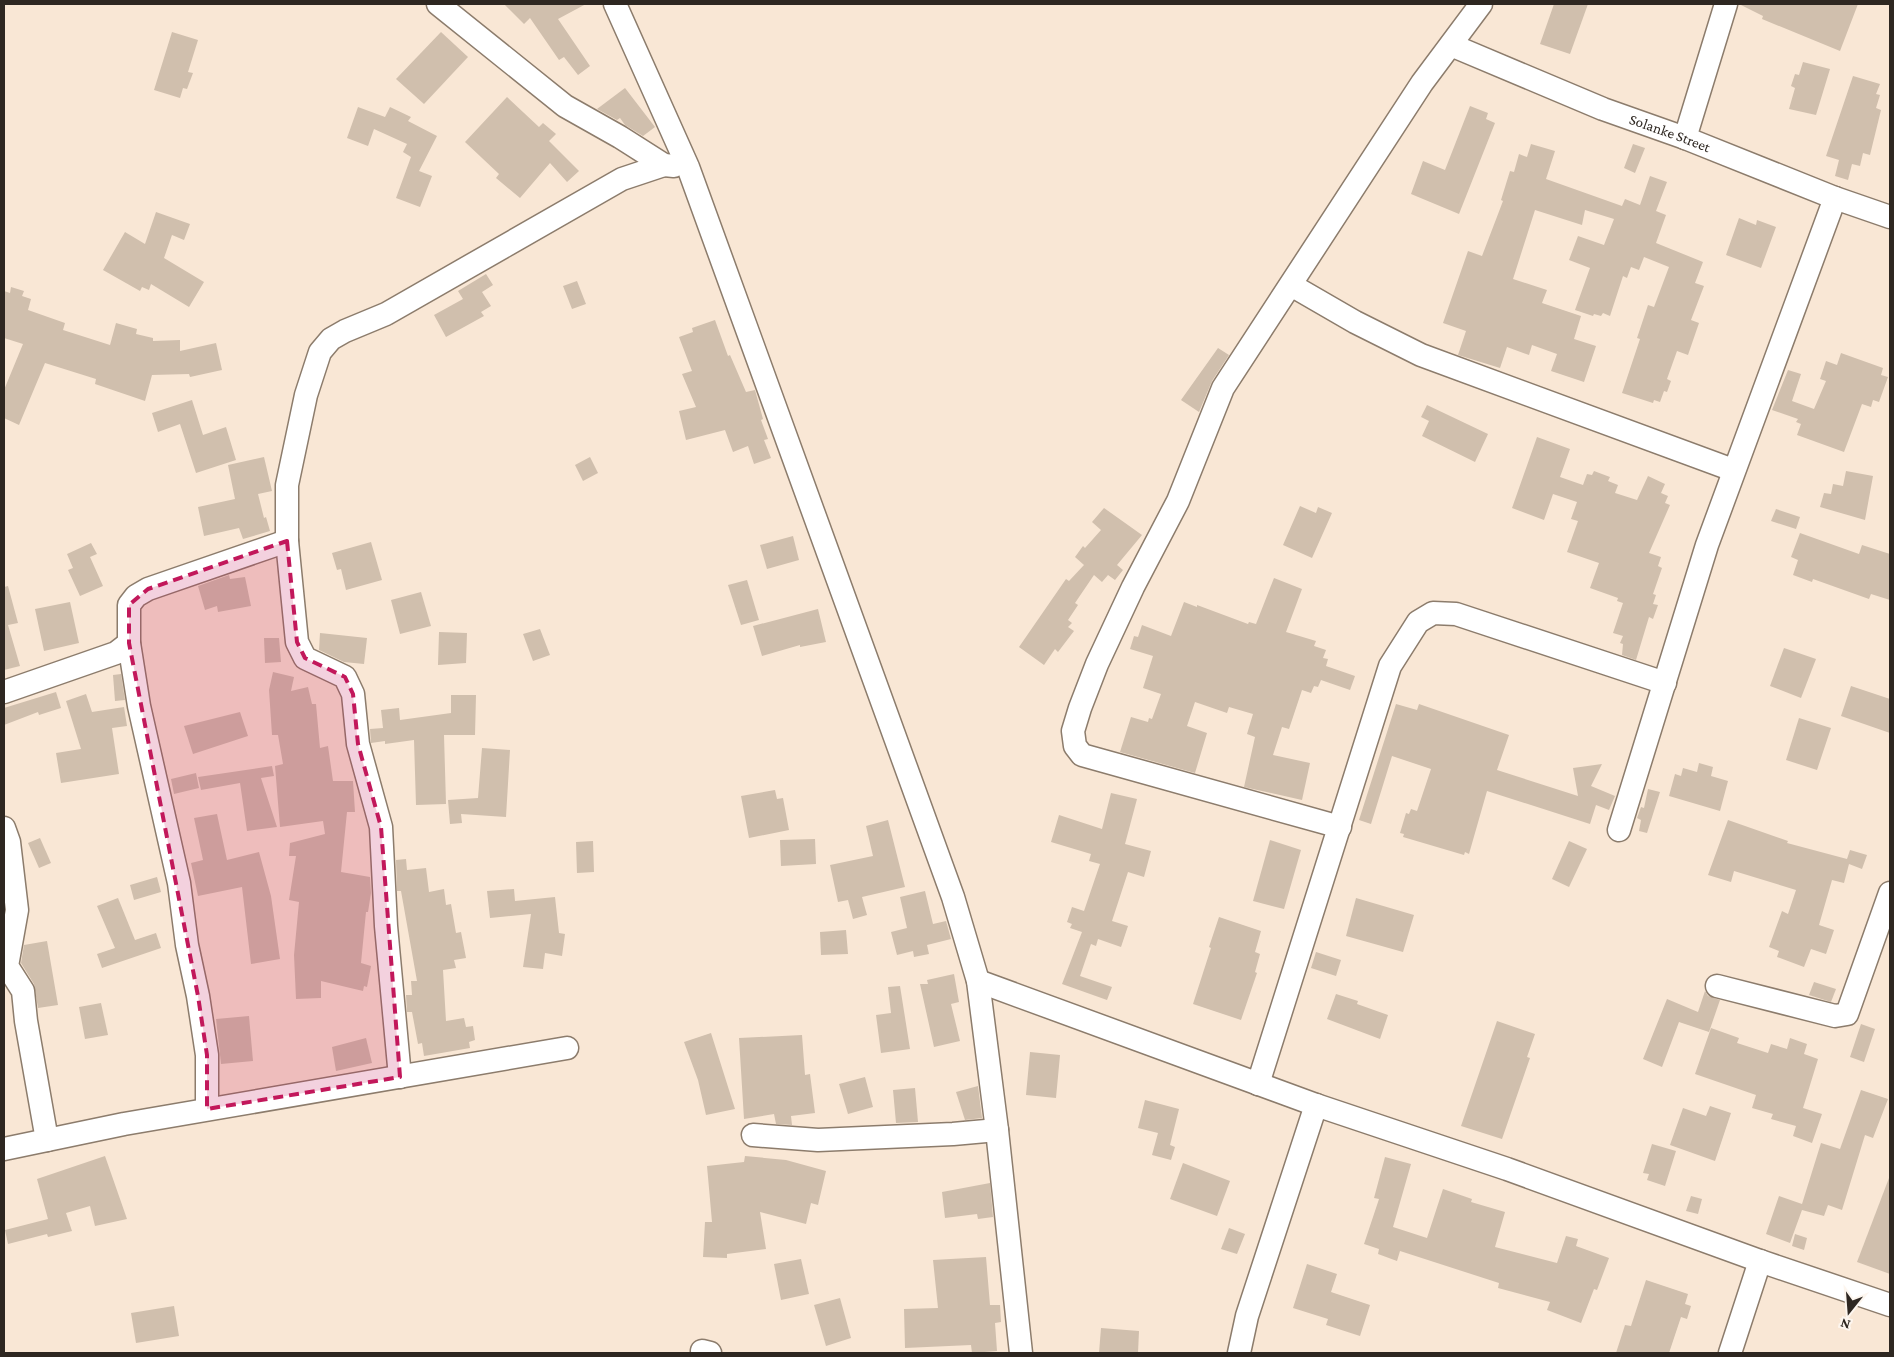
<svg xmlns="http://www.w3.org/2000/svg" width="1894" height="1357" font-family="'Crimson Pro',serif">
	<style>
		.building { fill: #d0bfad }
		.lines { fill: none; stroke-linecap: round; stroke-linejoin: round }
		.minor-casing { stroke: #8c7c6c; stroke-width: 25 }
		.minor { stroke: #fff; stroke-width: 22 }
		.marked { fill: #c2185b; fill-opacity: 0.2; stroke: #c2185b; stroke-width: 4; stroke-dasharray: 10 6; stroke-linejoin: round }
		.labels { text-anchor: middle; dominant-baseline: central; stroke-width: 4.5; stroke-linejoin: round; paint-order: stroke }
		.street-label { font-size: 15px; fill: #2e2721; stroke: #fdf6ef }
	</style>
	<rect width="100%" height="100%" fill="#f9e7d5"/>
	<!-- building -->
	<g class="building">
		<polygon points="504,4 586,4 558,19 590,66 578,75 564,57 559,60 530,18 524,24"/>
		<polygon points="1554,4 1588,4 1570,54 1540,44"/>
		<polygon points="1739,4 1858,4 1840,51 1762,19 1763,16"/>
		<polygon points="172,32 198,40 188,72 193,73 187,89 183,88 180,98 154,90"/>
		<polygon points="441,32 468,57 424,104 396,79"/>
		<polygon points="1803,62 1830,69 1816,115 1789,109 1795,88 1791,86 1795,74 1799,75"/>
		<polygon points="1853,76 1880,84 1876,94 1880,95 1876,108 1881,110 1870,155 1863,153 1860,166 1852,164 1848,180 1835,176 1839,160 1826,156"/>
		<polygon points="625,88 655,127 643,136 625,125 620,118 617,120 597,109"/>
		<polygon points="507,97 539,127 543,123 556,134 549,141 579,171 567,182 550,163 520,198 496,178 499,174 465,142"/>
		<polygon points="1470,106 1488,113 1486,119 1495,123 1459,214 1411,194 1423,161 1445,170"/>
		<polygon points="358,107 385,117 390,107 411,117 408,121 437,136 419,171 432,176 420,207 396,198 411,157 403,152 407,144 374,129 368,146 347,138"/>
		<polygon points="1531,144 1555,151 1546,179 1622,206 1625,199 1640,205 1650,176 1667,182 1656,211 1666,215 1656,243 1703,262 1695,283 1704,286 1691,320 1699,323 1688,355 1677,351 1667,379 1671,381 1667,392 1664,391 1660,402 1654,400 1653,403 1622,393 1640,339 1637,338 1648,305 1654,307 1669,267 1644,257 1639,270 1631,267 1627,278 1623,276 1610,316 1603,313 1601,316 1594,314 1593,316 1575,310 1590,268 1569,260 1578,236 1604,245 1614,219 1585,210 1582,225 1535,210 1513,279 1547,290 1542,303 1581,316 1574,339 1596,346 1584,382 1551,371 1557,354 1532,345 1529,355 1507,347 1500,368 1458,355 1466,331 1443,323 1468,251 1482,256 1503,201 1501,200 1510,171 1514,172 1519,154 1527,157"/>
		<polygon points="1633,144 1645,148 1635,173 1624,168"/>
		<polygon points="156,212 190,224 184,240 172,235 164,258 204,282 189,307 151,284 149,290 142,287 140,291 103,270 125,232 145,244"/>
		<polygon points="1739,218 1756,225 1757,220 1776,227 1761,268 1726,255"/>
		<polygon points="486,274 493,285 482,292 491,306 481,312 484,316 446,337 434,315 463,299 458,291"/>
		<polygon points="577,281 586,304 572,309 563,286"/>
		<polygon points="11,287 24,291 22,296 31,299 28,310 65,323 63,330 110,345 116,323 137,329 136,334 153,338 153,341 180,340 180,351 216,343 222,370 190,377 189,374 152,375 145,401 95,384 96,379 45,363 19,425 4,418 4,390 23,344 4,338 4,291 10,293"/>
		<polygon points="715,320 728,356 730,355 746,392 755,390 763,419 761,420 768,439 764,440 771,458 754,464 748,446 733,452 725,430 686,440 679,411 696,407 682,374 692,371 679,337 693,332 692,328"/>
		<polygon points="1218,348 1229,355 1212,381 1199,412 1181,400"/>
		<polygon points="1841,353 1883,368 1881,375 1888,377 1879,402 1873,400 1871,407 1862,404 1844,452 1797,435 1801,424 1796,422 1798,419 1772,410 1788,370 1801,374 1792,401 1814,409 1826,381 1820,379 1826,361 1837,365"/>
		<polygon points="192,400 203,435 226,427 236,460 196,473 180,424 158,432 152,413"/>
		<polygon points="1427,405 1488,434 1475,462 1422,436 1429,421 1421,417"/>
		<polygon points="1537,437 1570,449 1560,477 1583,485 1587,474 1592,475 1594,471 1610,477 1608,481 1618,485 1615,493 1637,500 1648,476 1665,484 1661,493 1668,496 1665,503 1670,505 1649,553 1661,557 1658,566 1662,568 1653,594 1656,595 1653,604 1658,605 1653,619 1649,617 1636,660 1622,655 1623,644 1620,643 1623,636 1613,633 1623,603 1617,601 1618,598 1590,588 1599,563 1567,552 1578,521 1571,519 1577,502 1553,494 1544,520 1512,508"/>
		<polygon points="264,457 272,491 258,494 264,518 266,517 270,531 243,539 239,528 204,536 198,507 235,499 228,465"/>
		<polygon points="590,457 598,473 583,481 575,465"/>
		<polygon points="1846,471 1873,476 1865,520 1820,507 1824,493 1831,494 1833,484 1843,486"/>
		<polygon points="1300,506 1316,513 1318,507 1332,513 1312,558 1283,545"/>
		<polygon points="1104,508 1142,535 1117,565 1123,570 1115,580 1108,575 1102,582 1094,575 1075,603 1078,605 1068,620 1072,623 1068,627 1074,631 1058,652 1055,649 1044,665 1019,647 1066,579 1069,581 1084,565 1075,557 1083,546 1085,548 1101,530 1092,522"/>
		<polygon points="1776,509 1800,517 1796,529 1771,521"/>
		<polygon points="1800,533 1859,554 1862,545 1890,554 1890,600 1871,594 1869,599 1813,579 1812,582 1793,575 1798,560 1791,557"/>
		<polygon points="793,536 799,560 767,569 760,545"/>
		<polygon points="371,542 382,580 346,590 341,569 337,570 332,553"/>
		<polygon points="91,543 97,554 90,557 103,586 80,596 68,570 73,568 67,554"/>
		<polygon points="229,575 230,579 245,577 251,606 218,612 217,606 205,610 198,586"/>
		<polygon points="1274,578 1302,589 1286,632 1316,641 1314,646 1326,650 1323,658 1328,659 1326,666 1355,676 1350,690 1321,680 1318,687 1314,686 1311,693 1302,690 1289,729 1282,727 1273,755 1310,763 1302,800 1244,787 1255,737 1247,734 1253,714 1229,707 1227,713 1195,702 1187,726 1207,733 1195,773 1120,752 1131,717 1148,722 1149,718 1152,719 1161,694 1143,688 1153,656 1130,649 1134,636 1138,637 1142,625 1171,636 1184,602 1197,607 1197,605 1248,624 1249,622 1256,624"/>
		<polygon points="747,580 759,620 741,625 728,585"/>
		<polygon points="8,586 18,623 8,625 20,666 4,670 4,587"/>
		<polygon points="421,592 431,626 400,634 391,600"/>
		<polygon points="70,602 79,643 44,651 35,609"/>
		<polygon points="818,609 826,642 800,647 800,645 762,656 753,626"/>
		<polygon points="540,629 550,655 533,661 523,634"/>
		<polygon points="439,632 467,633 466,663 438,665"/>
		<polygon points="320,633 367,638 364,664 344,662 319,650"/>
		<polygon points="264,638 279,638 281,662 265,663"/>
		<polygon points="1784,648 1816,659 1801,698 1770,686"/>
		<polygon points="273,672 294,677 291,691 308,687 312,704 316,704 320,748 328,746 333,781 353,781 355,812 347,812 341,872 370,877 371,893 368,912 366,912 361,963 371,966 367,987 364,986 363,991 321,981 321,998 296,999 294,955 299,902 289,900 296,856 289,856 290,843 325,834 323,821 280,827 275,766 283,764 278,735 272,735 269,690"/>
		<polygon points="121,674 125,700 115,701 113,675"/>
		<polygon points="1851,686 1890,699 1890,733 1841,716"/>
		<polygon points="56,692 61,708 39,715 38,712 4,725 4,708"/>
		<polygon points="86,694 92,712 124,707 127,726 112,728 119,774 61,783 56,753 81,749 66,701"/>
		<polygon points="451,695 476,695 475,735 444,735 446,804 416,805 414,740 385,744 385,741 371,743 370,729 383,728 381,710 399,708 400,720 451,713"/>
		<polygon points="1396,704 1417,710 1419,704 1509,735 1497,770 1578,796 1573,768 1602,764 1591,786 1615,796 1609,810 1596,805 1590,824 1487,791 1469,854 1465,852 1464,855 1403,837 1404,834 1400,833 1406,813 1409,814 1411,809 1417,811 1431,769 1392,756 1371,824 1359,820"/>
		<polygon points="240,712 248,736 193,754 184,726"/>
		<polygon points="1799,718 1831,728 1817,770 1786,760"/>
		<polygon points="482,748 510,750 506,817 461,814 462,823 450,824 448,800 478,798"/>
		<polygon points="1699,763 1713,767 1711,776 1728,781 1720,811 1669,796 1675,774 1681,776 1683,768 1697,772"/>
		<polygon points="272,766 274,776 261,778 277,827 247,831 240,783 201,790 198,777"/>
		<polygon points="196,773 199,788 174,794 171,779"/>
		<polygon points="1648,789 1660,792 1647,833 1639,831 1641,820 1637,818 1641,807 1644,808"/>
		<polygon points="775,790 777,799 783,798 789,830 749,838 741,796"/>
		<polygon points="1111,793 1137,799 1125,844 1151,851 1144,877 1128,872 1112,921 1128,926 1121,947 1098,939 1096,946 1091,944 1080,976 1112,987 1107,1000 1062,984 1082,932 1070,928 1072,924 1067,922 1072,907 1084,911 1100,864 1089,861 1091,854 1051,842 1059,815 1102,829"/>
		<polygon points="217,814 227,860 259,852 271,896 280,959 251,964 242,887 198,896 191,863 203,860 194,818"/>
		<polygon points="888,820 905,887 862,897 867,915 853,919 848,900 838,902 830,865 873,856 866,826"/>
		<polygon points="1728,820 1788,841 1787,843 1847,859 1850,850 1867,855 1862,869 1849,864 1844,883 1832,880 1819,925 1834,930 1826,954 1811,949 1804,967 1777,957 1779,951 1769,947 1782,911 1788,914 1796,890 1734,871 1731,882 1708,875"/>
		<polygon points="40,838 51,863 39,868 28,843"/>
		<polygon points="815,839 816,864 781,866 780,840"/>
		<polygon points="1270,840 1301,850 1284,909 1253,901"/>
		<polygon points="593,841 594,872 577,873 576,842"/>
		<polygon points="1569,841 1587,849 1569,887 1552,879"/>
		<polygon points="406,859 407,870 426,868 429,892 444,889 446,905 451,904 456,933 461,932 466,958 454,960 456,968 443,970 446,1021 464,1018 466,1027 473,1026 475,1040 469,1042 470,1048 424,1056 422,1043 418,1044 412,1012 407,1012 406,995 412,995 411,981 417,981 401,891 397,891 396,860"/>
		<polygon points="157,877 161,892 134,900 130,885"/>
		<polygon points="514,889 515,901 555,897 559,933 565,934 562,956 545,953 543,969 523,967 531,914 490,918 487,891"/>
		<polygon points="925,891 933,924 946,921 951,939 927,945 929,954 914,957 913,951 897,955 891,932 907,928 900,897"/>
		<polygon points="118,898 135,940 156,933 161,948 102,968 97,954 115,948 97,906"/>
		<polygon points="1356,898 1414,915 1403,952 1346,936"/>
		<polygon points="1219,917 1261,931 1255,952 1260,954 1255,972 1257,973 1241,1020 1193,1004 1211,948 1209,947"/>
		<polygon points="846,930 848,954 821,955 820,932"/>
		<polygon points="47,941 58,1005 38,1008 34,984 21,963 24,945"/>
		<polygon points="1316,952 1341,960 1336,976 1311,968"/>
		<polygon points="954,974 959,1002 951,1004 960,1041 934,1047 920,984 928,984 927,980"/>
		<polygon points="1814,982 1836,989 1831,1002 1809,995"/>
		<polygon points="900,986 910,1049 881,1053 876,1015 891,1013 888,987"/>
		<polygon points="1705,991 1708,996 1720,1000 1709,1032 1679,1022 1662,1067 1643,1059 1667,999 1698,1012"/>
		<polygon points="1336,994 1358,1001 1357,1004 1388,1015 1380,1039 1327,1019"/>
		<polygon points="101,1003 108,1035 85,1039 79,1007"/>
		<polygon points="249,1016 253,1061 221,1064 216,1019"/>
		<polygon points="1497,1021 1535,1034 1527,1057 1530,1058 1502,1139 1461,1126"/>
		<polygon points="1861,1024 1875,1029 1864,1062 1850,1057"/>
		<polygon points="1711,1028 1739,1038 1737,1043 1768,1053 1771,1044 1787,1049 1790,1038 1807,1044 1804,1054 1818,1059 1803,1108 1822,1114 1812,1143 1793,1136 1796,1126 1771,1119 1773,1114 1752,1108 1756,1095 1695,1074"/>
		<polygon points="711,1033 735,1109 706,1115 698,1080 684,1042"/>
		<polygon points="802,1035 805,1075 810,1074 815,1113 791,1116 792,1125 776,1124 774,1114 744,1119 739,1038"/>
		<polygon points="366,1038 372,1063 336,1071 332,1047"/>
		<polygon points="1030,1052 1060,1055 1056,1098 1026,1095"/>
		<polygon points="865,1077 873,1107 848,1114 839,1084"/>
		<polygon points="978,1086 982,1118 965,1120 956,1092"/>
		<polygon points="915,1088 918,1122 896,1123 893,1090"/>
		<polygon points="1861,1090 1888,1099 1873,1138 1865,1135 1842,1210 1828,1205 1824,1216 1802,1210 1790,1243 1766,1234 1779,1196 1802,1204 1821,1143 1840,1149"/>
		<polygon points="1145,1100 1179,1109 1170,1145 1175,1147 1171,1160 1152,1155 1158,1133 1138,1128"/>
		<polygon points="1710,1106 1731,1113 1715,1161 1670,1145 1683,1108 1706,1116"/>
		<polygon points="1652,1144 1676,1151 1665,1186 1647,1180 1649,1174 1643,1173"/>
		<polygon points="105,1156 127,1219 95,1226 90,1206 66,1213 72,1231 48,1237 47,1234 8,1244 5,1230 48,1219 37,1179"/>
		<polygon points="745,1156 786,1160 826,1171 818,1205 811,1203 806,1224 760,1212 766,1249 727,1254 727,1258 703,1257 705,1222 712,1222 707,1166 744,1162"/>
		<polygon points="1385,1157 1411,1164 1393,1227 1427,1238 1443,1189 1472,1199 1471,1202 1505,1212 1495,1247 1557,1263 1566,1236 1578,1239 1576,1246 1609,1258 1597,1290 1594,1289 1581,1323 1547,1310 1550,1302 1498,1288 1499,1283 1400,1251 1397,1261 1378,1254 1379,1249 1364,1244 1379,1199 1374,1198"/>
		<polygon points="1183,1163 1230,1181 1217,1216 1170,1199"/>
		<polygon points="1889,1178 1890,1179 1890,1274 1857,1262"/>
		<polygon points="990,1183 993,1217 978,1219 977,1214 945,1218 942,1192"/>
		<polygon points="1691,1196 1702,1199 1698,1214 1686,1211"/>
		<polygon points="1229,1228 1245,1234 1237,1254 1221,1249"/>
		<polygon points="1795,1234 1807,1238 1804,1250 1792,1246"/>
		<polygon points="986,1257 990,1305 1000,1305 1001,1322 995,1323 997,1351 972,1353 971,1345 905,1348 904,1309 938,1308 933,1260"/>
		<polygon points="801,1259 809,1294 781,1300 774,1264"/>
		<polygon points="1307,1264 1337,1274 1331,1292 1370,1305 1360,1336 1326,1325 1328,1319 1293,1308"/>
		<polygon points="1646,1280 1688,1294 1685,1304 1691,1306 1687,1319 1681,1317 1669,1353 1616,1353 1625,1325 1631,1326"/>
		<polygon points="840,1298 851,1338 826,1346 814,1305"/>
		<polygon points="174,1306 179,1336 136,1343 131,1313"/>
		<polygon points="1101,1328 1139,1331 1138,1353 1099,1353"/>
	</g>
	<g class="lines">
		<!-- minor casing -->
		<g class="minor-casing">
			<g id="minor">
				<polyline points="438,4 565,106 620,137 664,165 674,166"/>
				<polyline points="615,4 688,167 953,897 978,981 997,1130 1021,1353"/>
				<path id="s1" d="M 1451,45 L 1603,109 L 1685,138 L 1835,198 L 1890,217"/>
				<polyline points="1685,138 1726,4"/>
				<polyline points="1291,285 1355,322 1421,355 1733,470"/>
				<polyline points="4,692 116,653 129,643"/>
				<polyline points="1340,827 1082,755 1075,746 1073,731 1080,708 1097,664 1133,587 1178,501 1223,388 1422,83 1481,4"/>
				<polyline points="4,828 9,842 17,910 7,966 23,991 26,1021 47,1140"/>
				<polyline points="1619,830 1707,545 1835,198"/>
				<polyline points="978,981 1316,1105 1507,1169 1760,1261 1890,1305"/>
				<polyline points="1717,986 1835,1016 1847,1014 1890,893"/>
				<polyline points="400,1077 386,926 381,827 358,744 353,694 345,677 305,658 297,642 287,541 287,485 306,395 320,352 331,339 345,331 386,314 622,179 664,165"/>
				<polyline points="1258,1084 1390,666 1418,622 1433,613 1456,614 1665,683"/>
				<polyline points="207,1109 207,1055 198,996 187,945 179,883 139,706 129,643 129,605 136,596 148,589 287,541"/>
				<polyline points="753,1135 818,1140 953,1134 997,1130"/>
				<polyline points="4,1149 124,1124 567,1048"/>
				<polyline points="702,1351 710,1353"/>
				<polyline points="1239,1353 1247,1316 1316,1105"/>
				<polyline points="1730,1353 1760,1261"/>
			</g>
		</g>
		<!-- minor -->
		<use href="#minor" class="minor"/>
	</g>
	<!-- marked area -->
	<path class="marked" d="M 287,541 L 297,642 L 305,658 L 345,677 L 353,694 L 358,744 L 381,827 L 400,1077 L 207,1109 L 207,1055 L 198,996 L 129,643 L 129,605 L 148,589 Z"/>
	<g class="labels">
		<!-- street labels -->
		<g class="street-label">
			<text stroke="none"><textPath href="#s1" startOffset="236">Solanke Street</textPath></text>
		</g>
	</g>
	<!-- border -->
	<rect width="1894" height="1357" fill="none" stroke="#2e2721" stroke-width="10"/>
	<!-- north arrow -->
	<g transform="translate(1849 1312) rotate(197)" stroke="#fdf6ef" stroke-width="4" paint-order="stroke">
	<path d="M0-4L9 19L0 12L-9 19Z" fill="#2e2721"/>
	<text y="-8" font-size="14" font-weight="bold" text-anchor="middle" fill="#2e2721">N</text>
	</g>
</svg>
